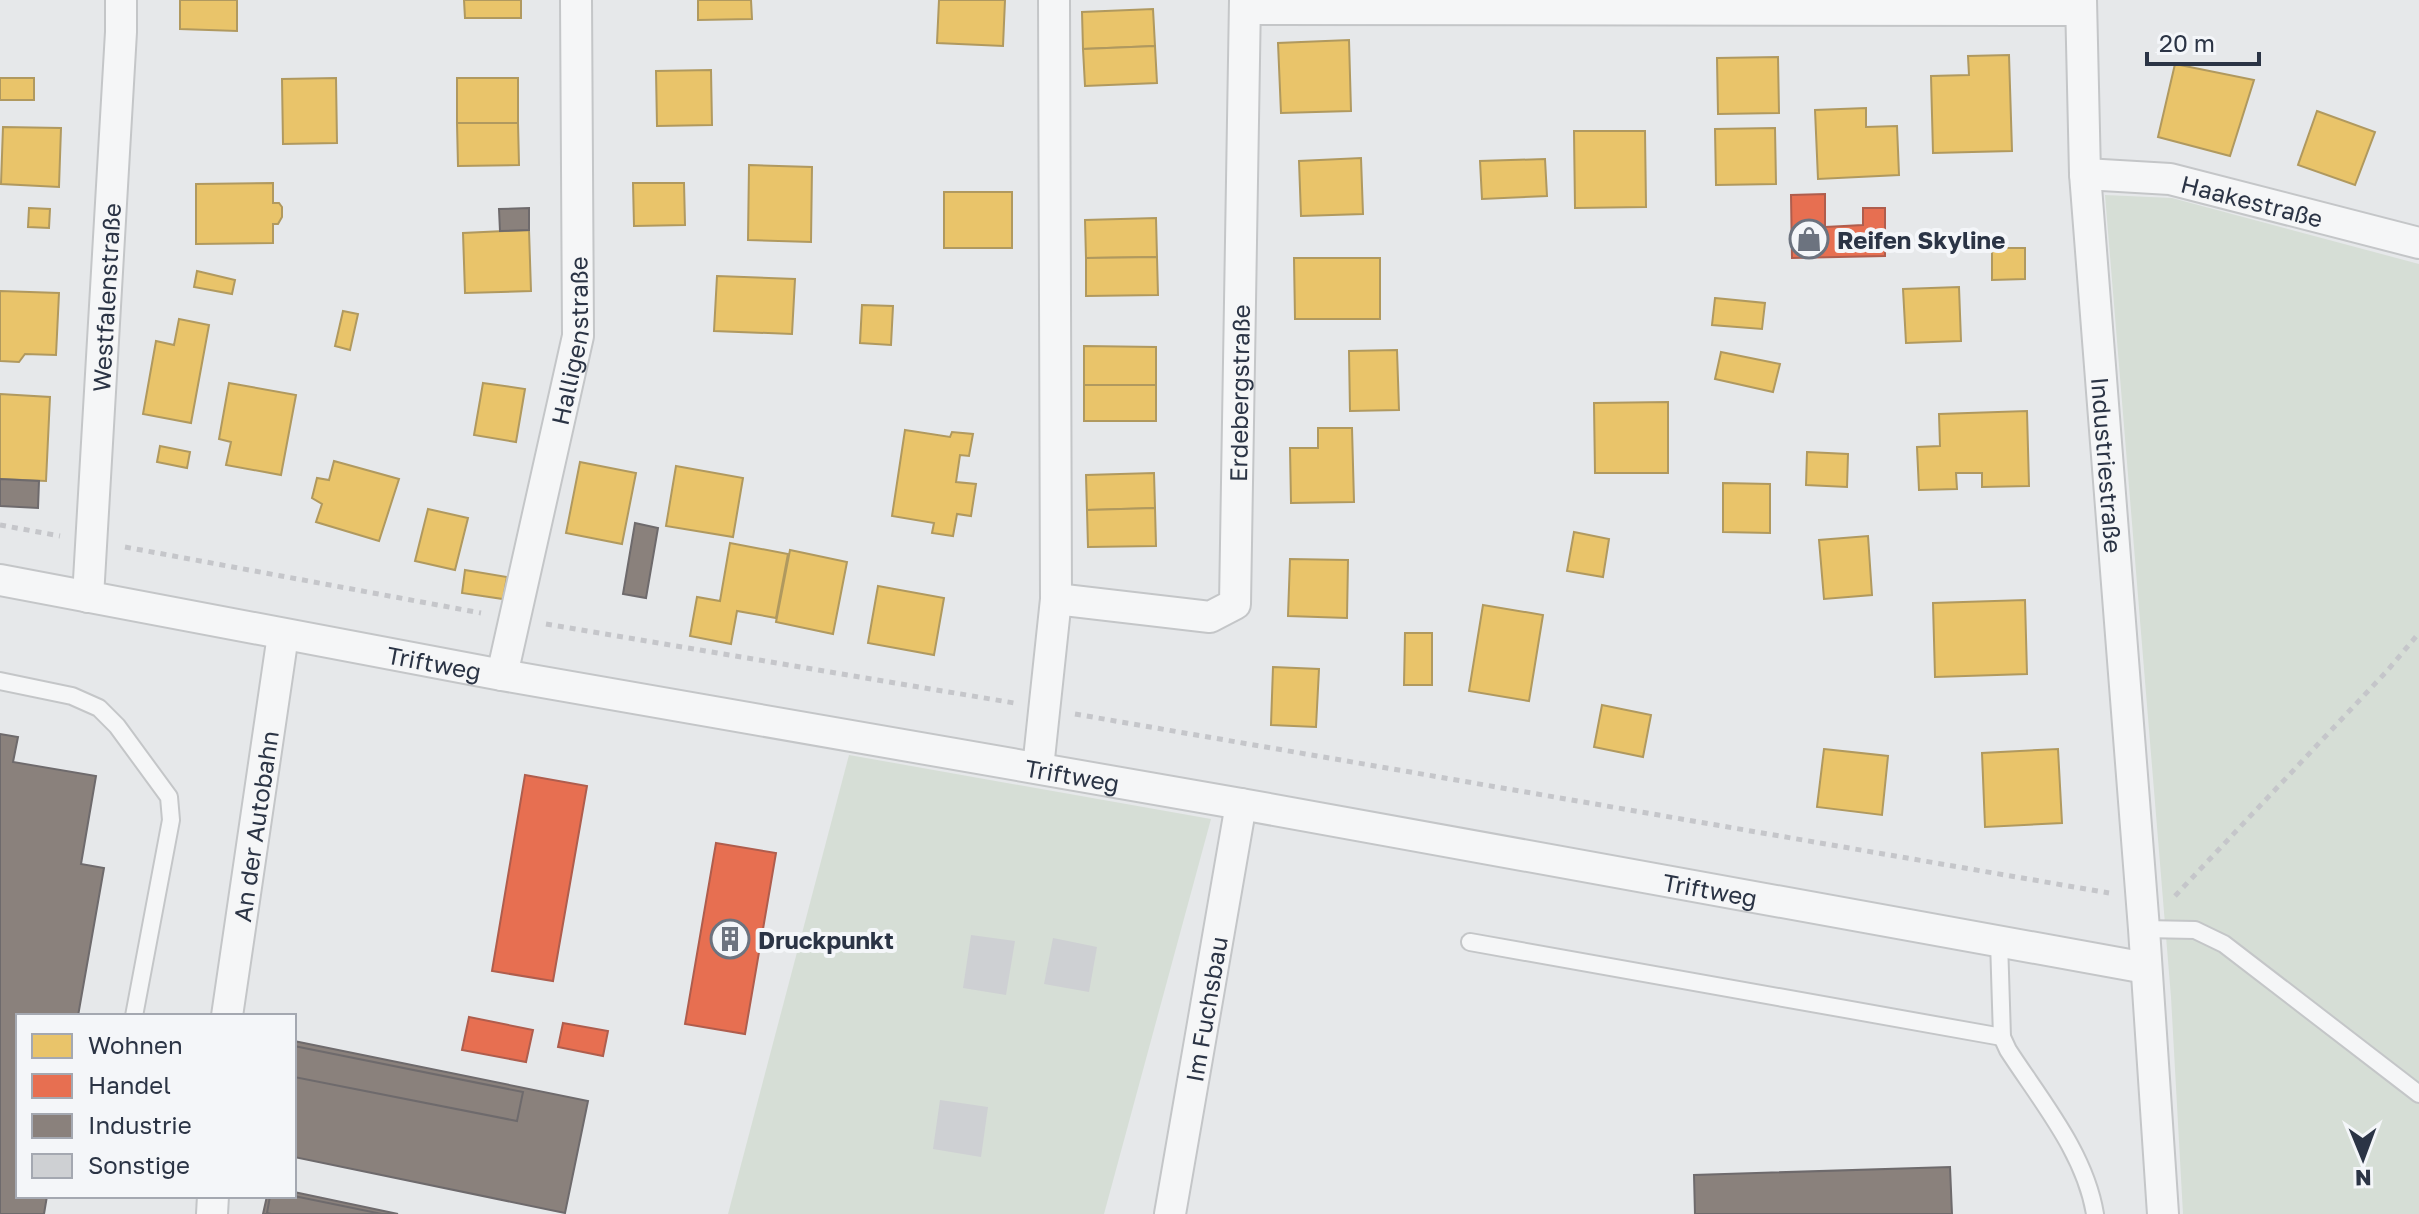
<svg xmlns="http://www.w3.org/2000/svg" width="2419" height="1214" font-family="'Golos Text',sans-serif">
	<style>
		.green { fill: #d6ded6 }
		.homes { fill: #e9c46a; stroke: #b0995f; stroke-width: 2 }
		.shops { fill: #e76f51; stroke: #af5d4d; stroke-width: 2 }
		.industry { fill: #8a817c; stroke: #6e6a6c; stroke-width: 2 }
		.building { fill: #ced0d3 }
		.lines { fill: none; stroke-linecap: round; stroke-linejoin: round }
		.service-casing { stroke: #c4c6c8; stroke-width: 20 }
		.minor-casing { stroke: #c4c6c8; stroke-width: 34 }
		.path { stroke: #c5c6ca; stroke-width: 5; stroke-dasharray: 6 6; stroke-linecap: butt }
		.service { stroke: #f5f6f7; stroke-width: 16 }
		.minor { stroke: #f5f6f7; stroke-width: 30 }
		.labels { text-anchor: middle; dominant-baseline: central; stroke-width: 8; stroke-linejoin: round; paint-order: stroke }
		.street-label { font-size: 24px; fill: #2b3445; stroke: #f4f6f9 }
		.poi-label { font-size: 24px; font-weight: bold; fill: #2b3445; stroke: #f4f6f9; text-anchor: start }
	</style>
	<rect width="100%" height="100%" fill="#e6e8ea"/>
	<!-- green -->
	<g class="green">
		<polygon points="2105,195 2172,198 2419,264 2419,1214 2183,1214 2171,997"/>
		<polygon points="849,755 1211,819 1104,1214 728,1214"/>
	</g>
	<!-- homes -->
	<g class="homes">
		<polygon points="180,0 237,0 237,31 180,29"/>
		<polygon points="464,0 521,0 521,18 465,18"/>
		<polygon points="698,0 751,0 752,19 698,20"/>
		<polygon points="939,0 1005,0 1003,46 937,43"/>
		<polygon points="1153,9 1155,46 1083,49 1082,12"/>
		<polygon points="1349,40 1351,111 1281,113 1278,43"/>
		<polygon points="1155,46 1157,83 1085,86 1083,49"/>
		<polygon points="2009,55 2012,151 1933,153 1931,76 1969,75 1968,56"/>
		<polygon points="1778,57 1779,113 1718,114 1717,58"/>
		<polygon points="2175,64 2254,80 2230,156 2158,137"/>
		<polygon points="711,70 712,125 657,126 656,71"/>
		<rect x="0" y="78" width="34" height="22"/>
		<polygon points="336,78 337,143 283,144 282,79"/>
		<rect x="457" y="78" width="61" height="45"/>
		<polygon points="1866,108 1866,127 1897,126 1899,175 1818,179 1815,110"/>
		<polygon points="2317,111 2375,132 2355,185 2298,165"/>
		<polygon points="457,123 518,123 519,165 458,166"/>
		<polygon points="3,127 61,128 59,187 1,184"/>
		<polygon points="1775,128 1776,184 1716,185 1715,129"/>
		<polygon points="1574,131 1645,131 1646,207 1575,208"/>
		<polygon points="1361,158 1363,214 1301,216 1299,161"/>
		<polygon points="1545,159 1547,196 1482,199 1480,161"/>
		<polygon points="749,165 812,167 811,242 748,240"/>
		<polygon points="273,183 273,203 279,203 282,207 282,217 278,224 273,224 273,243 196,244 196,184"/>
		<polygon points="633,183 684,183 685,225 634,226"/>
		<rect x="944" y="192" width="68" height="56"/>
		<polygon points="29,208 50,209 49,228 28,227"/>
		<polygon points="1156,218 1157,257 1086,258 1085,220"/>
		<polygon points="529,230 531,291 465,293 463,233"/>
		<polygon points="1992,248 2025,248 2025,279 1992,280"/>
		<polygon points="1157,257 1158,295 1086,296 1086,258"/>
		<polygon points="1294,258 1380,258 1380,319 1295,319"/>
		<polygon points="197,271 235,280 232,294 194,287"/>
		<polygon points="717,276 795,279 792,334 714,331"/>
		<polygon points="1959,287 1961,341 1906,343 1903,289"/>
		<polygon points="0,291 59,293 56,355 25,354 19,362 0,361"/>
		<polygon points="1715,298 1765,303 1762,329 1712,325"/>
		<polygon points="862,305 893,306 891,345 860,343"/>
		<polygon points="343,311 358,314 350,350 335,346"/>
		<polygon points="179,319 209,325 191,423 143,414 156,341 174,345"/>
		<polygon points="1084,346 1156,347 1156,385 1084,385"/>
		<polygon points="1397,350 1399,410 1350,411 1349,351"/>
		<polygon points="1721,352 1780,364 1773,392 1715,379"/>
		<polygon points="229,383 296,395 281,475 226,465 231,442 219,439"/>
		<polygon points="483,383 525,389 516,442 474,435"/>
		<rect x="1084" y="385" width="72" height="36"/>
		<polygon points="0,394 50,397 46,481 0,479"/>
		<polygon points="1668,402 1668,473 1595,473 1594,403"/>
		<polygon points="2027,411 2029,486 1982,487 1982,473 1956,473 1957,489 1919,490 1917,447 1940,446 1939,414"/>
		<polygon points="1318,428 1352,428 1354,502 1291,503 1290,448 1318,448"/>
		<polygon points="905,430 950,437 952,432 973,434 969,456 960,455 956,482 976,484 971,516 957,514 953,536 932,533 934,523 892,516"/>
		<polygon points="160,446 190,452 187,468 157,462"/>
		<polygon points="1807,452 1848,454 1847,487 1806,485"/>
		<polygon points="334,461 399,479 379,541 316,522 322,504 312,498 317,478 329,480"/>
		<polygon points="580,462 636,473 622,544 566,533"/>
		<polygon points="676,466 743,478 733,537 666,526"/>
		<polygon points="1154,473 1155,508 1087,510 1086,475"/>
		<polygon points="1723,483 1770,484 1770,533 1723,532"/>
		<polygon points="1155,508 1156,546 1088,547 1087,510"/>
		<polygon points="428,509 468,518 455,570 415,561"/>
		<polygon points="1574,532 1609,539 1603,577 1567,571"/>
		<polygon points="1868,536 1872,595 1824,599 1819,540"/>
		<polygon points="730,543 788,554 776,618 737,611 731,644 690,636 697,597 720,601"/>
		<polygon points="790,550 847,562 833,634 776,622"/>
		<polygon points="1290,559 1348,560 1347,618 1288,616"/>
		<polygon points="465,570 507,577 503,599 462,593"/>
		<polygon points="878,586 944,598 934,655 868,643"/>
		<polygon points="2025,600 2027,674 1935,677 1933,603"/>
		<polygon points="1483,605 1543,615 1529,701 1469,691"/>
		<polygon points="1405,633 1432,633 1432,685 1404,685"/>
		<polygon points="1273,667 1319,669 1316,727 1271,725"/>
		<polygon points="1602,705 1651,715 1643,757 1594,747"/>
		<polygon points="1824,749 1888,756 1882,815 1817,807"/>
		<polygon points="2058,749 2062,823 1985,827 1982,753"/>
	</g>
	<!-- shops -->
	<g class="shops">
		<polygon points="1825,194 1825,227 1863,225 1863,208 1885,208 1885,256 1792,258 1791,195"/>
		<polygon points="525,775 587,786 553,981 492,971"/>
		<polygon points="716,843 776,853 745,1034 685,1024"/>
		<polygon points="469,1017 533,1030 526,1062 462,1050"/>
		<polygon points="563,1023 608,1031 603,1056 558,1047"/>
	</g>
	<!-- industry -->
	<g class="industry">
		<polygon points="529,208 529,230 500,231 499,209"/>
		<polygon points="0,479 39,481 38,508 0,506"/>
		<polygon points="635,523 658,528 646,598 623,594"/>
		<polygon points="0,734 18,737 13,762 96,776 81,864 104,868 78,1016 18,1016 18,1196 47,1196 44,1214 0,1214"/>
		<polygon points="294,1041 588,1101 565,1213 294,1157"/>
		<polygon points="294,1046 523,1092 517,1121 294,1077"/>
		<polygon points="1950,1167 1952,1214 1695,1214 1694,1175"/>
		<polygon points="294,1192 398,1214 263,1214 267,1196 294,1196"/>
		<polygon points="270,1196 294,1196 382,1214 271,1214 267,1213"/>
	</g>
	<!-- building -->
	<g class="building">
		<polygon points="971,935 1015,941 1006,995 963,988"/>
		<polygon points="1053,938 1097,947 1089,992 1044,984"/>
		<polygon points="940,1100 988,1107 981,1157 933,1149"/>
	</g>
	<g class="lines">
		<!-- service casing -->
		<g class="service-casing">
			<g id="service">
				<polyline points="0,681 72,696 99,708 117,726 169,797 171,820 134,1016"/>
				<polyline points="2144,929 2195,930 2224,944 2419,1094"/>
				<path d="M 1999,941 L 2002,1037 L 2008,1050 C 2041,1101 2085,1153 2095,1214"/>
				<polyline points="1470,942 2002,1037"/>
			</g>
		</g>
		<!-- minor casing -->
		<g class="minor-casing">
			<g id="minor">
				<path id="s1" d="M 2081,0 L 2085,174 L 2144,929 L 2163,1214"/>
				<polyline points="1245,9 2081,10"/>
				<path id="s2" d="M 2085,174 L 2170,179 L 2419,243"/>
				<path id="s3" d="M 0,580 L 502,675 L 1241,804 L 2146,968"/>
				<path id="s4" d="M 88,597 L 121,32 L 121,0"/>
				<path id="s5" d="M 1056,599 L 1210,617 L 1235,604 L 1245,0"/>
				<path id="s6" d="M 502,675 L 578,336 L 576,0"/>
				<polyline points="1038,768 1056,599 1054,0"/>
				<path id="s7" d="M 227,1016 L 283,635"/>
				<polyline points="212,1214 213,1196"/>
				<path id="s8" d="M 1170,1214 L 1241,804"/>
			</g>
		</g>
		<!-- path -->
		<g class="path">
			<polyline points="0,525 60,536"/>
			<polyline points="125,547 481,613"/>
			<polyline points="546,624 1014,703"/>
			<polyline points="1075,714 2109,893"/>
			<polyline points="2175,896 2387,671 2419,633"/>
		</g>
		<!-- service -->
		<use href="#service" class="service"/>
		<!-- minor -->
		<use href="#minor" class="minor"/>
	</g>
	<!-- icons -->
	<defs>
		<g id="shop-ring" transform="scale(2)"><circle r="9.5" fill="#f4f6f9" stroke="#6c737f" stroke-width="1.5"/><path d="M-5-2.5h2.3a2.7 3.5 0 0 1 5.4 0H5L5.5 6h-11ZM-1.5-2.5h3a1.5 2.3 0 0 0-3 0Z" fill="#6c737f"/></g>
		<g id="building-ring" transform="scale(2)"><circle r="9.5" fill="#f4f6f9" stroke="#6c737f" stroke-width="1.5"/><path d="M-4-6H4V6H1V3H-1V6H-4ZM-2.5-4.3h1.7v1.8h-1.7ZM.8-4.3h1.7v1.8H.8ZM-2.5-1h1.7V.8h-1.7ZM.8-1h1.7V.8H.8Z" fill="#6c737f"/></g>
	</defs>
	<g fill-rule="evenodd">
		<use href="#shop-ring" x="1809" y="239"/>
		<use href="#building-ring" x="730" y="939"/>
	</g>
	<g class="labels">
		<!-- street labels -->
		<g class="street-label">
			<text stroke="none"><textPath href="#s2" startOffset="170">Haakestraße</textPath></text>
			<text stroke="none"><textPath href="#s4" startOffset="300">Westfalenstraße</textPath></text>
			<text stroke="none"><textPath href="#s6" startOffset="342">Halligenstraße</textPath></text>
			<text stroke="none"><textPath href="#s5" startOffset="394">Erdebergstraße</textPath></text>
			<text stroke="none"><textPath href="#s1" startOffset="466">Industriestraße</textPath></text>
			<text stroke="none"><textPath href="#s3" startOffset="442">Triftweg</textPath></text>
			<text stroke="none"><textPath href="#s3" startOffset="1090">Triftweg</textPath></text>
			<text stroke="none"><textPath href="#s7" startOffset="192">An der Autobahn</textPath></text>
			<text stroke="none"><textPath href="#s3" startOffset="1738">Triftweg</textPath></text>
			<text stroke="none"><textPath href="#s8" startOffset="208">Im Fuchsbau</textPath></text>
		</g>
		<!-- poi labels -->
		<g class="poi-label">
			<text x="1837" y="239">Reifen Skyline</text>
			<text x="758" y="939">Druckpunkt</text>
		</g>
	</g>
	<!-- legend -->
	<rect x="16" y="1014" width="280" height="184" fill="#f4f6f9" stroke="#a4a8b1" stroke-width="2"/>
	<rect x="32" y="1034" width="40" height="24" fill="#e9c46a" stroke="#a4a8b1" stroke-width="2"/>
	<text x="88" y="1054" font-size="24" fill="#2b3445">Wohnen</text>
	<rect x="32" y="1074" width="40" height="24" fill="#e76f51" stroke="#a4a8b1" stroke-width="2"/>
	<text x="88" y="1094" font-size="24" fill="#2b3445">Handel</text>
	<rect x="32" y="1114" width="40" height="24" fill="#8a817c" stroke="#a4a8b1" stroke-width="2"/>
	<text x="88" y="1134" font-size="24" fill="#2b3445">Industrie</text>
	<rect x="32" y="1154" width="40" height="24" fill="#ced0d3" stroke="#a4a8b1" stroke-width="2"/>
	<text x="88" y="1174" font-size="24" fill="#2b3445">Sonstige</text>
	<!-- north arrow -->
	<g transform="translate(2363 1158) rotate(179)" stroke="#f4f6f9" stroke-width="6" paint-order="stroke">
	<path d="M0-6L14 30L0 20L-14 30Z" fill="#2b3445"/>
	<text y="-12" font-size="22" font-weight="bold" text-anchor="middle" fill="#2b3445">N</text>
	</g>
	<!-- scale -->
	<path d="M2147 52v12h112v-12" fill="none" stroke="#2b3445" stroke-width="4"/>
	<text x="2159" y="52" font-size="24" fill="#2b3445" stroke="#f4f6f9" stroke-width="6" paint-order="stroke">20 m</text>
</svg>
